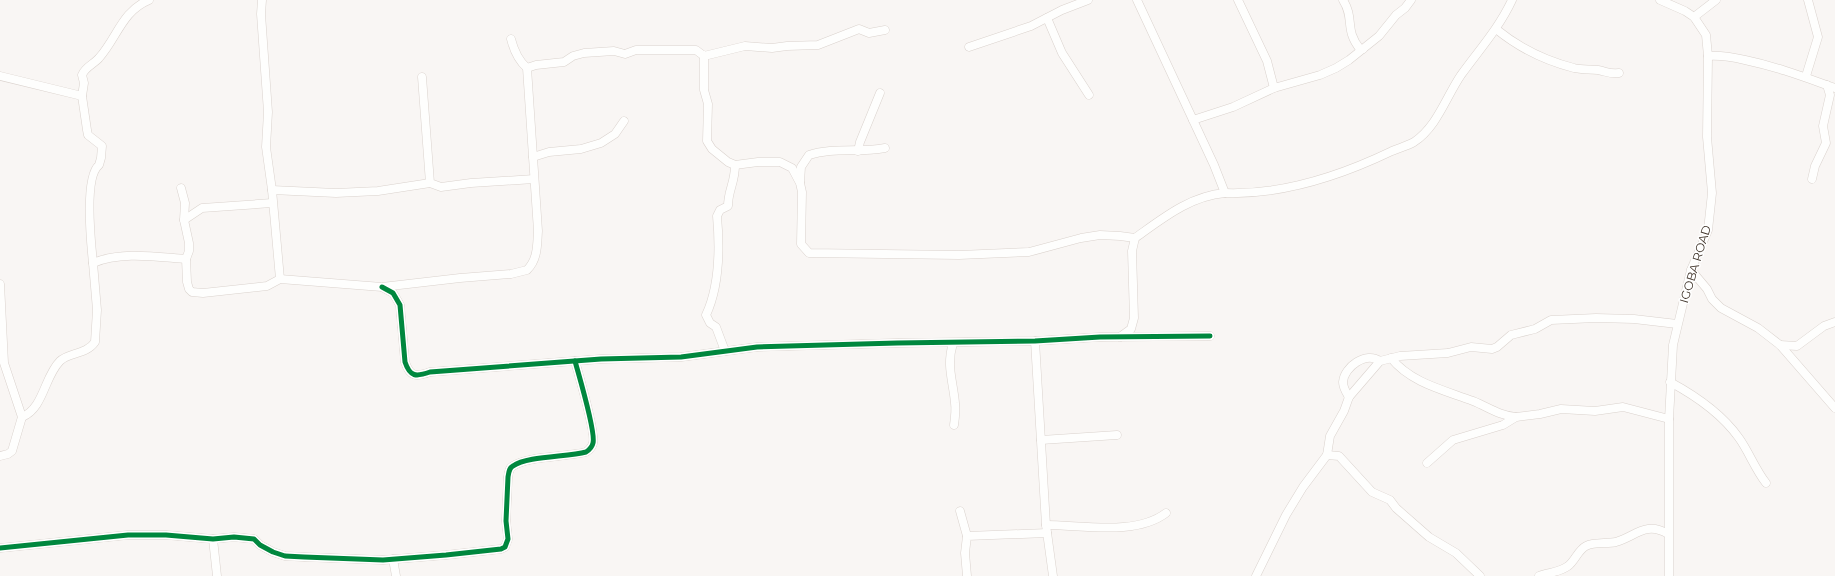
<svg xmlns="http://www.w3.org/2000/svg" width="1835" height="576" font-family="Montserrat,sans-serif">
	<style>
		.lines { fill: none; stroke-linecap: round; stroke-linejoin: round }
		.minor-casing { stroke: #dad2cd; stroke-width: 9 }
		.minor { stroke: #fefefd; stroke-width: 8 }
		.cycleway-casing { stroke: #fff; stroke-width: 8 }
		.cycleway { stroke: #00873e; stroke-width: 5 }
		.labels { text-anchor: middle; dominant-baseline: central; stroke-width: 3; stroke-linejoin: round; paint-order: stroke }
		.street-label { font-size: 12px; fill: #42362c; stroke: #fff }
	</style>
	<rect width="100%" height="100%" fill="#f9f6f4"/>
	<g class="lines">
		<!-- minor casing -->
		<g class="minor-casing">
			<g id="minor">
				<polyline points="262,0 261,14 268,112 266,147 272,190 280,279"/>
				<polyline points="1238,0 1267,61 1274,88"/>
				<path d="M 1343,0 C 1355,19 1344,29 1360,49 L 1363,49"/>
				<polyline points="1660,0 1685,11 1694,17 1706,35 1708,56 1707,137 1712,193 1708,230 1691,270 1673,345 1669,419 1669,576"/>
				<polyline points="1694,17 1716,0"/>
				<polyline points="1047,18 1062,53 1089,95"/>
				<path d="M 1496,29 C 1518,47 1546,61 1574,68 C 1581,70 1590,69 1598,70 C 1608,72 1609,74 1619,73"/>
				<polyline points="969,47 1031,26 1062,10 1088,0"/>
				<polyline points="704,56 704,90 708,104 707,141 712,149 728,162 735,165 758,162 780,162 792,168 800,183 802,192 801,244 809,253 959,255 1029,252 1081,238 1100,235 1120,236 1135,238"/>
				<path d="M 1708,56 C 1722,55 1732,57 1745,60 C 1778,67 1804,77 1835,88"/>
				<polyline points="527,68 536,65 564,62 573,56 584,53 614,51 625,54 636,50 696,50 704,56 745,46 772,48 787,46 818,45 859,29 869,33 885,30"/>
				<polyline points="0,76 82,96"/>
				<polyline points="1806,76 1818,37 1808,0"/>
				<polyline points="422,77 430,183 441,187 471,183 534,179"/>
				<polyline points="1193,120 1233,107 1274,88 1320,75 1336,68 1349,60 1379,36 1396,15 1405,8 1411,0"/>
				<polyline points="858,151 860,142 880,93"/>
				<polyline points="533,157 549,152 581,149 601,143 615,134 624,121"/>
				<polyline points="1812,179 1815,166 1826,143 1823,126 1830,95 1827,85"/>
				<path d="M 800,182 L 801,167 L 809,155 C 833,147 859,153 885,148"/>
				<path d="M 181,188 L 185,203 L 184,220 L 189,243 L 189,251 L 186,259 L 187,282 L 189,289 L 192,292 L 203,293 L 267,286 L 280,279 L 382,287 L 460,278 L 511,274 L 527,270 C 538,259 537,245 538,231 L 527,68 C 518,60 514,51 511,39"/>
				<polyline points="272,190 336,193 378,191 430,183"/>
				<path d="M 1225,193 C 1283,195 1340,176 1392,151 C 1399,148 1407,146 1414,142 C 1437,127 1446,97 1461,75 C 1479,50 1499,28 1512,0"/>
				<polyline points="184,220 202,208 272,203"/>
				<path d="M 93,263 C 91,244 84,177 99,165 L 101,158 L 102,146 L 88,135 L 87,130 L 82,96 L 84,83 L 82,75 C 85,67 94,64 99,58 C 117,38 122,11 149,0"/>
				<polyline points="1691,270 1707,289 1712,299 1721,308 1758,328 1780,345 1835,408"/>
				<polyline points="0,284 4,363 22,417 12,451 8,454 0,456"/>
				<path d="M 382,287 L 393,293 L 400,305 L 405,362 C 410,377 416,377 430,372 L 601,359 L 681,357 L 757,347 L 897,343 L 1035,341 L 1100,337 L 1210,336"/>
				<path d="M 1120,337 L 1131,329 L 1134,318 L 1132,251 L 1135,238 C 1163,218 1190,196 1225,193 L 1214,165 L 1137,0"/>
				<polyline points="1035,341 1046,525 1053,576"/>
				<path d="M 953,343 C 946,366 953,380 955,403 C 956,410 955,418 954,425"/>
				<polyline points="1780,345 1797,346 1824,326 1835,322"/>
				<path d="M 725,351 L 716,327 L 710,323 L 706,315 C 720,285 720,249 717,216 L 720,210 L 728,206 C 728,190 735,183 735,165"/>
				<path d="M 1391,358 C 1411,383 1444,390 1473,401 C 1488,407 1500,416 1516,417"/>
				<path d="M 1670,382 C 1696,396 1722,414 1739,438 C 1749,452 1755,469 1766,483"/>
				<path d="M 1349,397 C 1346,392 1343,388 1343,382 C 1344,367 1366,351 1380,361"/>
				<path d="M 22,417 C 44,408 44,377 60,361 C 69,352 86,355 95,342 L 97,310 L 93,263 C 121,251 157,257 186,259"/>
				<polyline points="1041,440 1117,435"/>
				<polyline points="1327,455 1339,456 1372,492 1390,500 1396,508 1429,537 1456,553 1480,576"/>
				<polyline points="1427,463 1453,440 1503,425 1516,417 1540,414 1561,409 1595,411 1623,407 1669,419"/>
				<polyline points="960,511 967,536"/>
				<path d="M 1046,525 C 1082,525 1136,536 1166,513"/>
				<polyline points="213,539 217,576"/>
				<path d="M 0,548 L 128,535 L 166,535 L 213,539 L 234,537 L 254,539 L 260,545 L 273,552 L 285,556 L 304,557 L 383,560 L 446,555 L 501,549 L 505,547 L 508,539 L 506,521 L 508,477 C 509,472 509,468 513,466 C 527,456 567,457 586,452 C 589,450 592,448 593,443 C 596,432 579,376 575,361"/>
				<polyline points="393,559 396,576"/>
				<polyline points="967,576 965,553 967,536 1047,533"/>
				<polyline points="1256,576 1286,515 1303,487 1327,455 1330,436 1344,411 1349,397 1380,361 1400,356 1448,353 1471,347 1492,349 1497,347 1511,335 1535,329 1551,320 1596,318 1634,319 1677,324"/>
				<path d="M 1539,576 C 1548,572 1559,573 1568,566 C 1575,561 1578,550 1586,546 C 1594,542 1607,544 1616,542 C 1636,536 1646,521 1668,534"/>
			</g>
		</g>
		<!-- minor -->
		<use href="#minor" class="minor"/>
		<!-- cycleway casing -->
		<g class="cycleway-casing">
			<g id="cycleway">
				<path d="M 382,287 L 393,293 L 400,305 L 405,362 C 410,377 416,377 430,372 L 601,359 L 681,357 L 757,347 L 897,343 L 1035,341 L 1100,337 L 1210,336"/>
				<path d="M 0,548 L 128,535 L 166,535 L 213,539 L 234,537 L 254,539 L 260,545 L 273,552 L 285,556 L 304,557 L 383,560 L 446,555 L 501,549 L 505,547 L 508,539 L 506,521 L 508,477 C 509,472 509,468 513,466 C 527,456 567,457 586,452 C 589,450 592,448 593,443 C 596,432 579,376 575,361"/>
			</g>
		</g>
		<!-- cycleway -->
		<use href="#cycleway" class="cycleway"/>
	</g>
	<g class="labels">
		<!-- street labels -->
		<g class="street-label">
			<text transform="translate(1695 264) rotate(-73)">IGOBA ROAD</text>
		</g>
	</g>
</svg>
